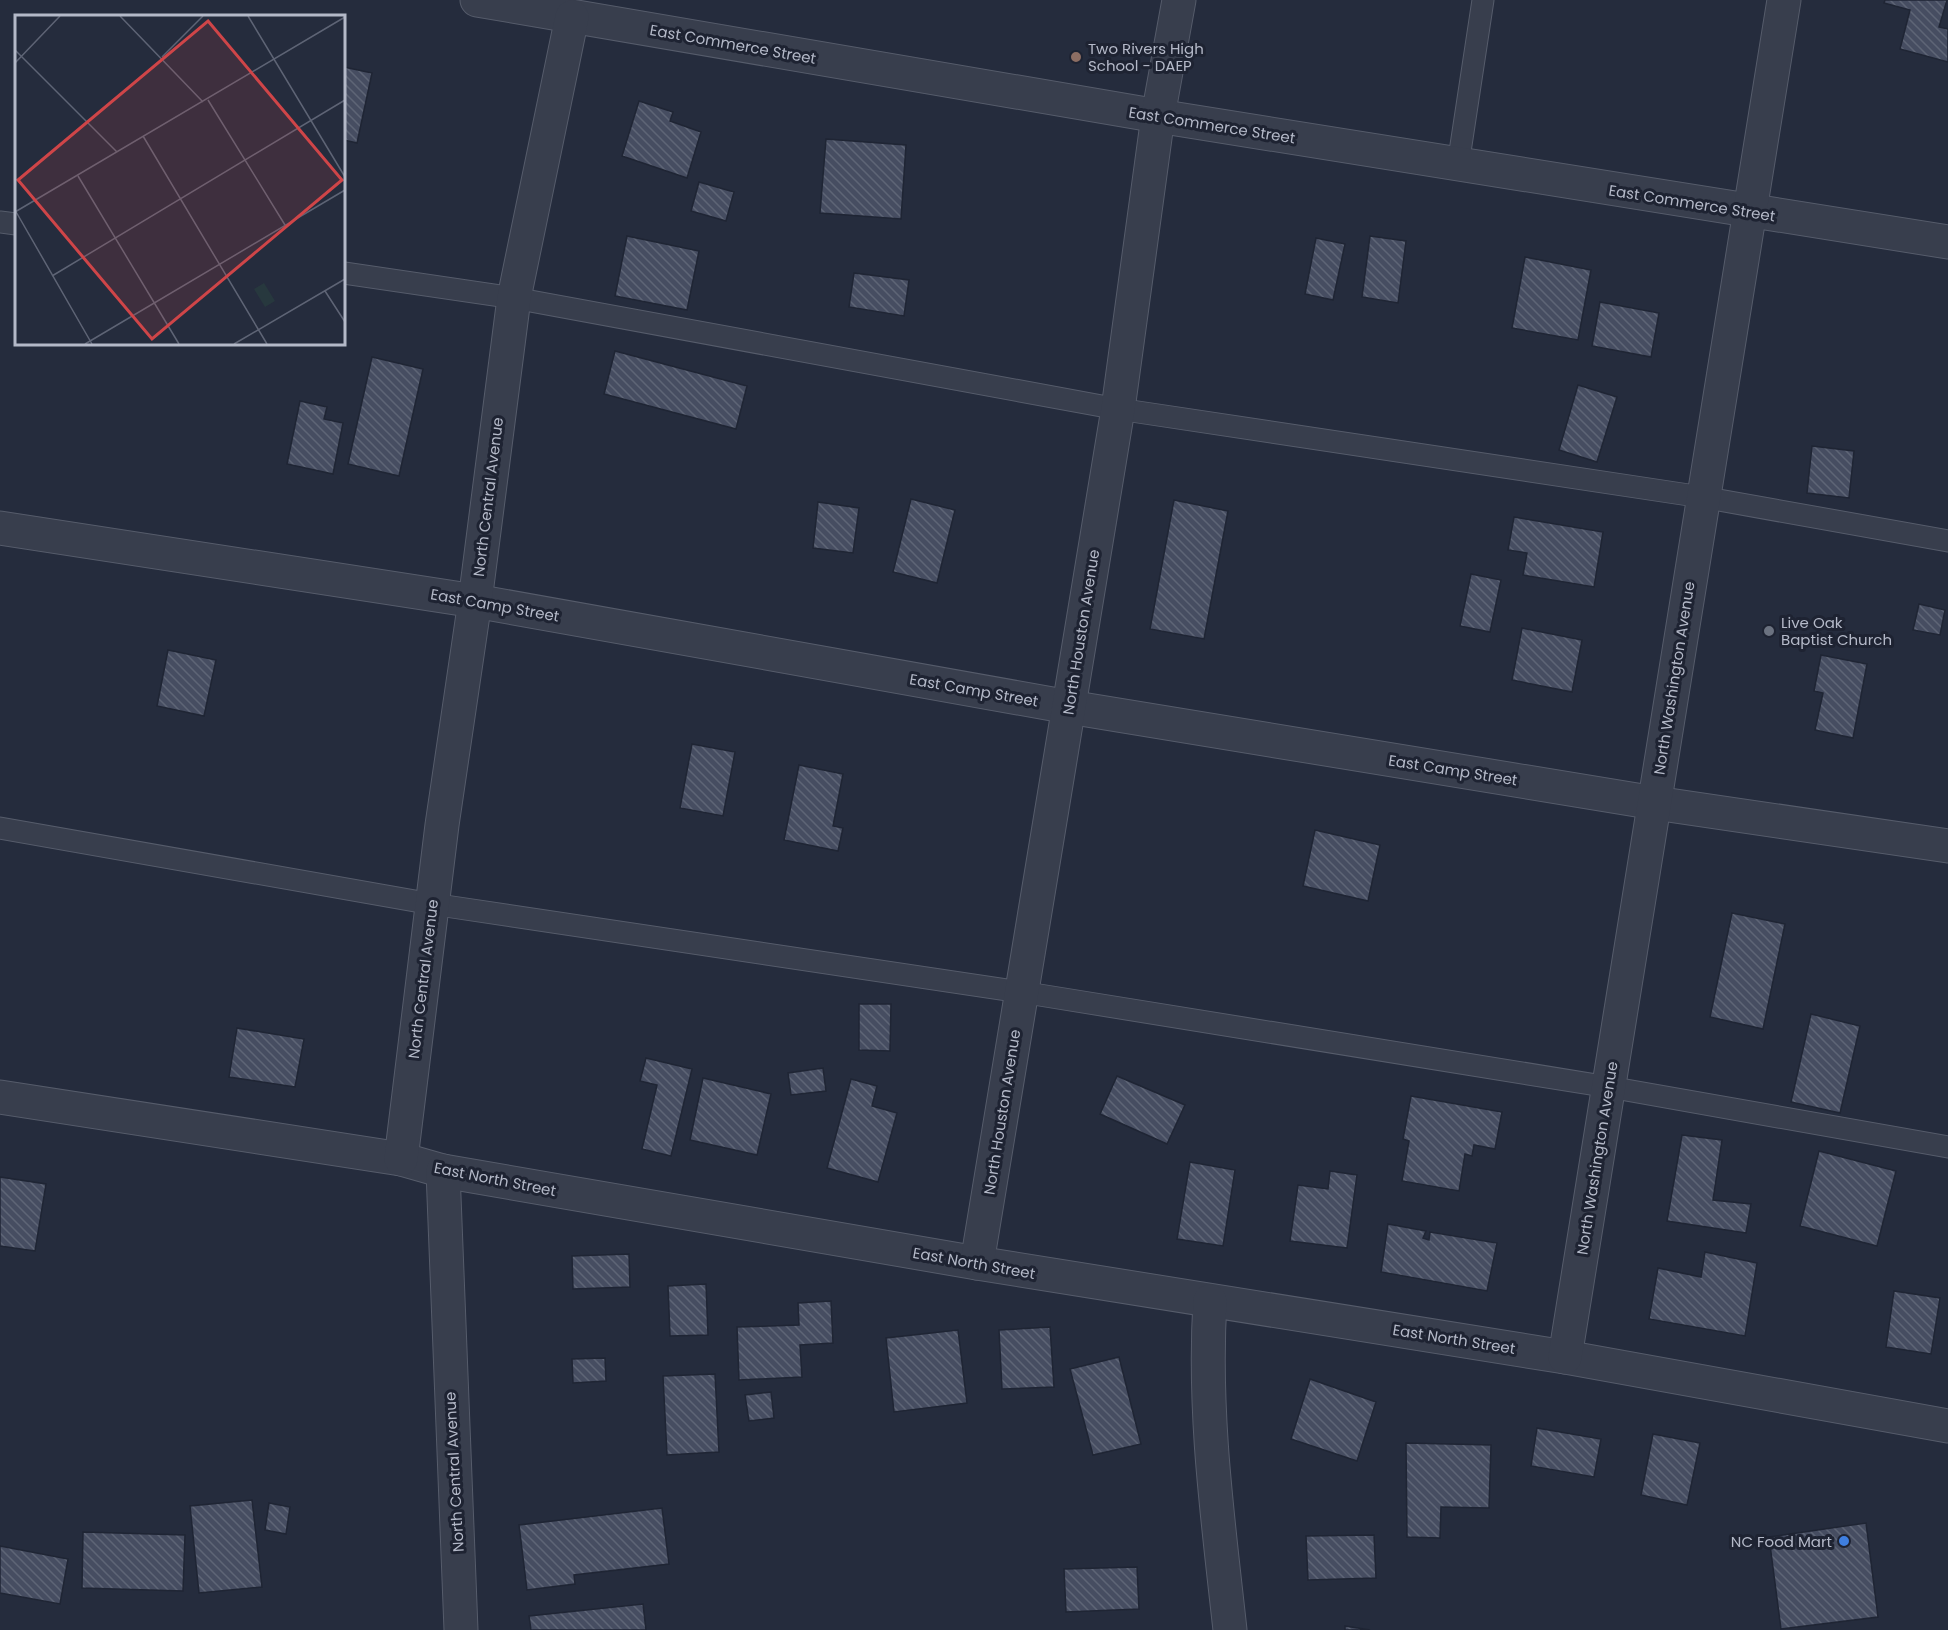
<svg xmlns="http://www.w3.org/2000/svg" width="1948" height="1630" font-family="Poppins,sans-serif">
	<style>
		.building { fill: url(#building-back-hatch); stroke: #1f2534; stroke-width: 1.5 }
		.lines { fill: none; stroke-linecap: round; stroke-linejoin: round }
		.service-casing { stroke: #565c6b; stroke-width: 23 }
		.minor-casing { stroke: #565c6b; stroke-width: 35 }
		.service { stroke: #383e4d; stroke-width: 21 }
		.minor { stroke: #383e4d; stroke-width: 33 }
		.education-dot { fill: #8d6e63; stroke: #1e2332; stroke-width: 2 }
		.worship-dot { fill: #6b7280; stroke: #1e2332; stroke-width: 2 }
		.shop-dot { fill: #3f7fe0; stroke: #1e2332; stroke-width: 2 }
		.labels { text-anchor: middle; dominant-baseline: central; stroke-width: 6; stroke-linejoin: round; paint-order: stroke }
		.street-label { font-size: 15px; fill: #b4b9c8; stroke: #1e2332 }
		.poi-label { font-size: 15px; fill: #b4b9c8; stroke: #1e2332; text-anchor: start }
		.inset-road { fill: none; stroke: #5e6475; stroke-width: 1.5 }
		.view { fill: #cf4548; fill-opacity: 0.15; stroke: #cf4548; stroke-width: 3 }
		.inset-edge { fill: none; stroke: #b4b9c8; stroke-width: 3 }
	</style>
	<defs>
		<pattern id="building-back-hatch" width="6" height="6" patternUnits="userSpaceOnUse" patternTransform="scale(1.5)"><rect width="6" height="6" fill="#464d61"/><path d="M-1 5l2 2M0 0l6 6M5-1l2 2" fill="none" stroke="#5e6576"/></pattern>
	</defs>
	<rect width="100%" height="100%" fill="#252c3d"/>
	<!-- building -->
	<g class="building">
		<polygon points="1885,0 1947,0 1939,27 1948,29 1948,62 1900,49 1910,10 1884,3"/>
		<polygon points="344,67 372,73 357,143 344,140"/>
		<polygon points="639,101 673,112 670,121 701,132 687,178 622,156"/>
		<polygon points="826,139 906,145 901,219 820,213"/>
		<polygon points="699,182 734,192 726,221 691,211"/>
		<polygon points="627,236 699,251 687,310 615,296"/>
		<polygon points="1370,236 1406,241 1398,303 1362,297"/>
		<polygon points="1316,238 1345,244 1333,300 1305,294"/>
		<polygon points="1525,257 1591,270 1578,340 1512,328"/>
		<polygon points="854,273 909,280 904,316 849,307"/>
		<polygon points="1600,302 1659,313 1651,357 1592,346"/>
		<polygon points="615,351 747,386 736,429 604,394"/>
		<polygon points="372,357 423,369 399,476 348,464"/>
		<polygon points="1578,385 1617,397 1597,462 1559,450"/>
		<polygon points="300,401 327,407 324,419 343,423 333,474 287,464"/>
		<polygon points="1812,446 1854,451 1849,498 1807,493"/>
		<polygon points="911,499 955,510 937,583 893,572"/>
		<polygon points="1174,500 1228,511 1204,639 1150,629"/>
		<polygon points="818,502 859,508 853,553 813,548"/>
		<polygon points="1514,517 1603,532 1594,587 1523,575 1527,553 1508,550"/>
		<polygon points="1471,574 1501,580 1490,632 1460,626"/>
		<polygon points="1919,604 1945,610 1940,635 1913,630"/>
		<polygon points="1522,628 1582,640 1572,692 1512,680"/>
		<polygon points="168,650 216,660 204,716 157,706"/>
		<polygon points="1821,655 1867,664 1853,738 1815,730 1823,693 1814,691"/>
		<polygon points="692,744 735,752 723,816 680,808"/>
		<polygon points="799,765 843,774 833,826 843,828 838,851 784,840"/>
		<polygon points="1315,830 1380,845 1368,901 1303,886"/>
		<polygon points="1732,913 1785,924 1763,1029 1710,1017"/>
		<polygon points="859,1004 891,1004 890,1051 859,1050"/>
		<polygon points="1811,1014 1860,1026 1840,1113 1791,1102"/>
		<polygon points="237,1028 304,1039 295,1087 229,1077"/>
		<polygon points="646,1058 692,1069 671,1156 642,1149 657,1085 640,1081"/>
		<polygon points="823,1068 826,1091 791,1095 788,1073"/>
		<polygon points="1117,1076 1185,1105 1167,1144 1100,1114"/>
		<polygon points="703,1078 771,1094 757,1155 690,1140"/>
		<polygon points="851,1079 877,1086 872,1106 897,1113 878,1182 827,1168"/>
		<polygon points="1411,1096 1502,1112 1495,1149 1474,1145 1472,1156 1465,1154 1459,1191 1402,1181 1409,1141 1403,1139"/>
		<polygon points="1682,1135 1722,1140 1713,1200 1751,1204 1746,1233 1667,1221"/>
		<polygon points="1819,1151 1896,1171 1877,1246 1800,1226"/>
		<polygon points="1190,1162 1235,1170 1223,1246 1177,1239"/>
		<polygon points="1330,1171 1357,1175 1347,1248 1290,1241 1298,1185 1328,1189"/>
		<polygon points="0,1177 46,1184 35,1251 0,1246"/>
		<polygon points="1388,1224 1426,1231 1423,1238 1429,1240 1430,1232 1497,1243 1487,1291 1381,1272"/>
		<polygon points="1705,1252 1757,1263 1745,1336 1649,1319 1658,1268 1701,1277"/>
		<polygon points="629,1254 630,1287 573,1289 572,1256"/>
		<polygon points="706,1284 708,1335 670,1336 668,1286"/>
		<polygon points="1894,1291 1940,1298 1931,1354 1886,1347"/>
		<polygon points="831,1301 833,1343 800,1345 802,1377 739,1380 737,1327 799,1325 798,1303"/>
		<polygon points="1050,1327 1054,1387 1002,1389 999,1330"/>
		<polygon points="958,1330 967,1403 894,1412 886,1338"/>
		<polygon points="1119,1357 1141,1444 1093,1455 1070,1369"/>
		<polygon points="605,1358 606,1381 573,1383 572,1359"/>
		<polygon points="715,1374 719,1452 667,1455 663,1376"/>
		<polygon points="1310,1379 1376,1402 1357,1461 1291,1439"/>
		<polygon points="771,1392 774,1418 749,1421 745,1395"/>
		<polygon points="1537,1428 1601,1439 1594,1477 1531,1466"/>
		<polygon points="1653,1434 1700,1443 1687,1505 1641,1495"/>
		<polygon points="1406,1443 1491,1445 1489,1508 1441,1507 1440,1538 1407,1537"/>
		<polygon points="252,1500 262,1587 199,1593 190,1506"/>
		<polygon points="269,1503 290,1507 286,1534 265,1530"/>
		<polygon points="662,1508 669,1564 574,1575 575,1584 527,1590 519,1525"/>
		<polygon points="1866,1523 1878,1617 1781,1629 1769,1537"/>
		<polygon points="83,1532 185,1535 183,1591 82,1588"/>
		<polygon points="1374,1535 1376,1578 1308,1580 1306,1536"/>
		<polygon points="0,1546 68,1559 60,1604 0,1593"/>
		<polygon points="1137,1567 1139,1609 1066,1612 1064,1569"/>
		<polygon points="643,1604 646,1630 531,1630 529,1616"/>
		<polygon points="1345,1626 1370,1630 1345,1630"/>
	</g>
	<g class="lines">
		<!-- service casing -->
		<g class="service-casing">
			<g id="service">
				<polyline points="1458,165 1483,0"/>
				<polyline points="0,222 16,224"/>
				<polyline points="344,273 514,298 1118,409 1702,497 1948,541"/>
				<polyline points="0,828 432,904 1021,992 1609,1087 1948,1147"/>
			</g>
		</g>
		<!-- minor casing -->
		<g class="minor-casing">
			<g id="minor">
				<polyline points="477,0 1158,116 1948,242"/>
				<polyline points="0,528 475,601 1069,707 1655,803 1948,846"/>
				<polyline points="0,1097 401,1159 443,1171 977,1263 1565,1357 1948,1426"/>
				<polyline points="401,1159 442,825 475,601 514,298 572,17"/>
				<polyline points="443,1171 461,1630"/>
				<polyline points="977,1263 1118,409 1158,116 1179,0"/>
				<path d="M 1210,1301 C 1203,1412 1218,1520 1230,1630"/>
				<polyline points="1565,1357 1784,0"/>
			</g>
		</g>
		<!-- service -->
		<use href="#service" class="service"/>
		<!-- minor -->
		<use href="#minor" class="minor"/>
	</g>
	<!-- markers -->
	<circle class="education-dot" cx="1076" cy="57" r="6"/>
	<circle class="worship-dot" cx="1769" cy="631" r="6"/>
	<circle class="shop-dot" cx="1844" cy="1541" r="6"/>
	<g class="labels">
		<!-- street labels -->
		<g class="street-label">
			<text transform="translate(733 44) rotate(10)">East Commerce Street</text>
			<text transform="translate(1212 125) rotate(9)">East Commerce Street</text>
			<text transform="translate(1692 203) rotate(9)">East Commerce Street</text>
			<text transform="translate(488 497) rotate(-83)">North Central Avenue</text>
			<text transform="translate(495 605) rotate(10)">East Camp Street</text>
			<text transform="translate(1081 632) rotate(-81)">North Houston Avenue</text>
			<text transform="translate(1674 678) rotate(-81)">North Washington Avenue</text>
			<text transform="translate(974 690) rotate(10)">East Camp Street</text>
			<text transform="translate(1453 770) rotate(9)">East Camp Street</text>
			<text transform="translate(423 979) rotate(-83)">North Central Avenue</text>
			<text transform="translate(1002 1112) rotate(-81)">North Houston Avenue</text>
			<text transform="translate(1597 1158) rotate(-81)">North Washington Avenue</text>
			<text transform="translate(495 1179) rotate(11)">East North Street</text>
			<text transform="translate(974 1263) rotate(10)">East North Street</text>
			<text transform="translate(1454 1339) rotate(9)">East North Street</text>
			<text transform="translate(454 1472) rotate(-93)">North Central Avenue</text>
		</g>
		<!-- poi labels -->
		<g class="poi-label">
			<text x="1088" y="48">Two Rivers High<tspan x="1088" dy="17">School - DAEP</tspan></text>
			<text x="1781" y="622">Live Oak<tspan x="1781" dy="17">Baptist Church</tspan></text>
			<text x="1832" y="1541" text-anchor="end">NC Food Mart</text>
		</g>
	</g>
	<!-- overview -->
	<g transform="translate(15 15)">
		<rect width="330" height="330" fill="#252c3d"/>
		<path d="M 249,268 L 260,286 L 250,292 L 239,274 Z" fill="#27383e"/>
		<path class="inset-road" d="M 105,1 L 188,87M 233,1 L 330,162M 0,35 L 102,137M 147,42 L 188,1M 0,48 L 45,1M 193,85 L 270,210M 128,121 L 252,329M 63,161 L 164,329M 0,195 L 77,329M 0,197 L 330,2M 37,261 L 330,85M 310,276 L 330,307M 70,329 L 330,175M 219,329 L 330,264"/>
		<path class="view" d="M 193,6 L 327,165 L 137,324 L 3,165 Z"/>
		<rect width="330" height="330" class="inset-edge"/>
	</g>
</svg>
